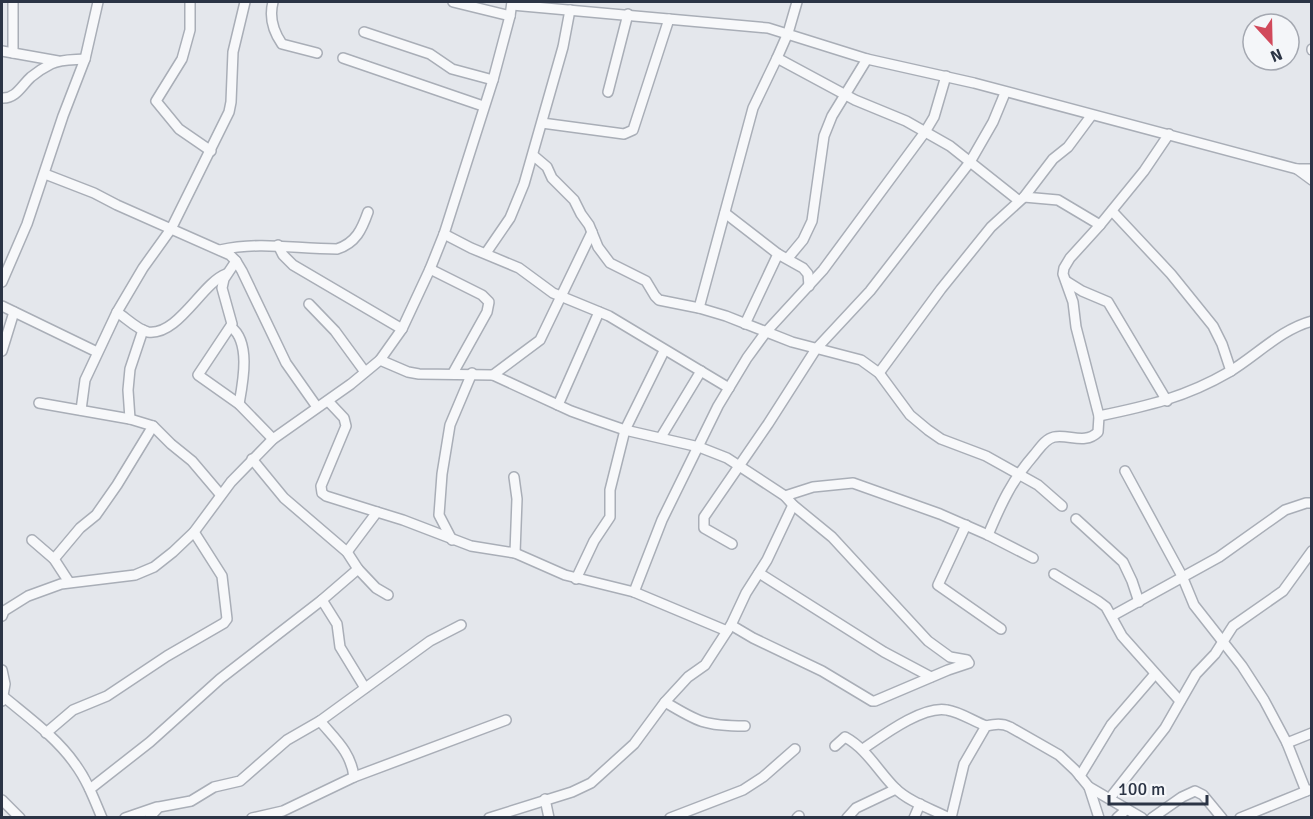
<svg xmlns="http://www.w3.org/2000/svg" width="1313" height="819" font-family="Signika,sans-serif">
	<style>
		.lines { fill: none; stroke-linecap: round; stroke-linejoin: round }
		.minor-casing { stroke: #a9aeb7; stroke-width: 12 }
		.minor { stroke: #f7f8fa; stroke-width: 9 }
	</style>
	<rect width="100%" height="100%" fill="#e4e7ec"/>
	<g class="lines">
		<!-- minor casing -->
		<g class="minor-casing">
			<g id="minor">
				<polyline points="190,2 190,30 182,59 156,101 179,129 211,151"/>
				<path d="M 273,2 C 269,17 273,31 282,44 L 317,53"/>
				<polyline points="453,2 510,16"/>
				<polyline points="797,2 788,33 777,58 855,100 906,121 950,146 1018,200"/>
				<polyline points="512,5 768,28 867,59 974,83 1297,169 1312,169"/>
				<polyline points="364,32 430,54 452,69 493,80"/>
				<polyline points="1312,49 1312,50"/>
				<polyline points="2,51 58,61"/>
				<polyline points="13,53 13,2"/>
				<polyline points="343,58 483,106"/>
				<polyline points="608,92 628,14"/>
				<path d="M 2,98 C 16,99 22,85 31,77 C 37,72 45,67 51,64 C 61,59 74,60 85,59"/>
				<polyline points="542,123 624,134 633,130 669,19"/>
				<polyline points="534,156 547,167 552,178 574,200 581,214 589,225 598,247 610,263 646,281 655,296 659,300 699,308 726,316 792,342 861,360 879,373 910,415 928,430 941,439 986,456 1038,485 1062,506"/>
				<polyline points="1297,169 1312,180"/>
				<polyline points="45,174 94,193 117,205 230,255 236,261 242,271 286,363 317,407"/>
				<polyline points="1024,197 1058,200 1100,225"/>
				<polyline points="1112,211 1171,274 1213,326 1222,344 1231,371"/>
				<polyline points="725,213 778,254 803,268 808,274 809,286"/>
				<polyline points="444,234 471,248 519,268 553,293 609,316 729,388"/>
				<polyline points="278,245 283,255 293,265 402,329"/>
				<path d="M 220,250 C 262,241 295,249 337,249 C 356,243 362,229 368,212"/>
				<polyline points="486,253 510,218 524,184 563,47 570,10"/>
				<polyline points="788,258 803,240 812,221 824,136 832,116 867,59"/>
				<polyline points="236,261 224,279 222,288 232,324 198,375 239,404 273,439"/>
				<polyline points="430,269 482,295 489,302 487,312 453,373"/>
				<polyline points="1066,281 1082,291 1108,302 1167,401"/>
				<polyline points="2,282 27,224 63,116 85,59 98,2"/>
				<polyline points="309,304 335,331 365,372"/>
				<polyline points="2,306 97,352"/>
				<polyline points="699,308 753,108 777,58"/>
				<path d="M 117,312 C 126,318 138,330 148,332 C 178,336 202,283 226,274"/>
				<polyline points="745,324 778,254"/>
				<path d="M 231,327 C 251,342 243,382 239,404"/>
				<polyline points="2,351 14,312"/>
				<polyline points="380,360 408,372 419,374 493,375 571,411 596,420 625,430 699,447 727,458 785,496 793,505 832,537 928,641 950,657 967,660 969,663 948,670 875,701 872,701 822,671 753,638 731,625"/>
				<polyline points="879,373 941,289 991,227 1024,197 1053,159 1068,147 1091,116"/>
				<polyline points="493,375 540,340 592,232"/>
				<polyline points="328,401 344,418 346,426 321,486 322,493 326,496 377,512"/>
				<polyline points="39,403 130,419 153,426 171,444 192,461 220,494"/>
				<polyline points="558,405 599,312"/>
				<polyline points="81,410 85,380 117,312 143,268 171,229 229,112 231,102 233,52 245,2"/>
				<path d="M 1099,416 C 1148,406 1186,397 1229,372 C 1256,356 1281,329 1312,321"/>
				<polyline points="130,419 128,390 130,369 143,330"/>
				<polyline points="661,437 701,371"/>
				<polyline points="252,459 284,498 347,552 358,569 322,600 337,624 340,647 365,688"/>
				<polyline points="1125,471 1182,576 1194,605 1242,666 1264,700 1287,743 1306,791"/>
				<polyline points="514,477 517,499 515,553"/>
				<polyline points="785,496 813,487 853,483 940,514 988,535 1033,558"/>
				<polyline points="1076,519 1123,562 1132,581 1139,602"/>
				<polyline points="966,525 938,585 1001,629"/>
				<path d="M 988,535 C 1001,504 1012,480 1034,455 C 1040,448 1045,439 1054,437 C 1069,434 1085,445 1098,432 L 1099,416 L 1076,327 L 1073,302 L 1063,274 L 1064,268 L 1070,258 L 1100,225 L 1144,171 L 1169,134"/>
				<polyline points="32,540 54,559 69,582"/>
				<polyline points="452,540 439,515 442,474 450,425 472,373"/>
				<polyline points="732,544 704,528 704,517 768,424 816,349 870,291 970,162 993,122 1005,93"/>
				<polyline points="347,552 377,512 403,520 471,546 515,553 565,575 634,592 727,631"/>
				<polyline points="54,559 80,528 96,515 117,485 153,426"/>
				<polyline points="358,569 376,588 388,595"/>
				<polyline points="759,573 884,652 931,677"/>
				<polyline points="1054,574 1098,601 1106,607 1122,636 1180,701"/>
				<polyline points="576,579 594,541 610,517 610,490 625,430 664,351"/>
				<polyline points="634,592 662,520 718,406 747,358 766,332 823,270 925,132 934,117 946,76"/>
				<polyline points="2,616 4,611 28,596 61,584 135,575 154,567 173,552 194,532 231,482 273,439 351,384 380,360 402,329 430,269 444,234 493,80 510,16 512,2"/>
				<polyline points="1112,616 1219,557 1285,510 1306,503 1312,503"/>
				<polyline points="2,670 5,684 2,701"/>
				<path d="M 4,697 C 28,717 57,738 75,764 C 87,780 94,799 102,818"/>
				<path d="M 665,702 C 698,722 705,726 745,726"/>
				<path d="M 320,721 C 335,739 351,752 354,777"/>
				<polyline points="46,733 73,710 107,696 167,656 224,623 227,619 222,576 194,532"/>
				<polyline points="1287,743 1312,733"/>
				<path d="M 835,746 L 845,737 C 867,749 878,771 895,788 C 909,802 932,809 949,818"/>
				<path d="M 863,749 C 882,736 923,705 947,710 C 960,712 973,721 986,726"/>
				<polyline points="1080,776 1111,725 1155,674"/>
				<polyline points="1089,787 1099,818"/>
				<polyline points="90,789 150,742 220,679 322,600"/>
				<polyline points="1110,798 1165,728 1196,674 1215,654 1233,626 1283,591 1312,551"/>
				<polyline points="545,799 549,818"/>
				<polyline points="2,800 20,818"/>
				<polyline points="125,818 157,807"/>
				<polyline points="149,818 159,807 191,801 214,787 240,781 287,740 320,721 430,641 461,625"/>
				<polyline points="252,818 283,811 354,777 506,720"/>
				<polyline points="489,818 572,792 591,783 634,744 665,702 688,677 705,665 731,625 746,593 767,560 793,505"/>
				<polyline points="670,818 743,790 763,777 795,749"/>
				<polyline points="797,818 799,816"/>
				<polyline points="847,818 856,808 896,789"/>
				<polyline points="914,818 920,804"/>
				<path d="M 951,818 L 964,764 L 986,726 C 995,724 1002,723 1010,727 L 1059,755 L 1075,770 L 1089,787 L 1142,818"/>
				<polyline points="1117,818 1127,809"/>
				<polyline points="1152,818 1182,797 1195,791 1203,795 1222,818"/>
				<polyline points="1240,818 1309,790"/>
			</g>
		</g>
		<!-- minor -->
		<use href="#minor" class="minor"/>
	</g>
	<!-- border -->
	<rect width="1313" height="819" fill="none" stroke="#2b3445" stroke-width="6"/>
	<!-- north arrow -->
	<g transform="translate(1271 42) rotate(158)"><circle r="28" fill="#f4f6f9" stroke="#a4a8b1" stroke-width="1.5"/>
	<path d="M0-4.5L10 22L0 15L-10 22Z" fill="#d1495b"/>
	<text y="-9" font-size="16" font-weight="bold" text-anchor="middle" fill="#2b3445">N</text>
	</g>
	<!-- scale -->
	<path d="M1109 795v9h98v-9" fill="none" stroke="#2b3445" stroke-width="3"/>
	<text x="1118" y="795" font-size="18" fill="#2b3445" stroke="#f4f6f9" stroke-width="4.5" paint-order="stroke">100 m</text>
</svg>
